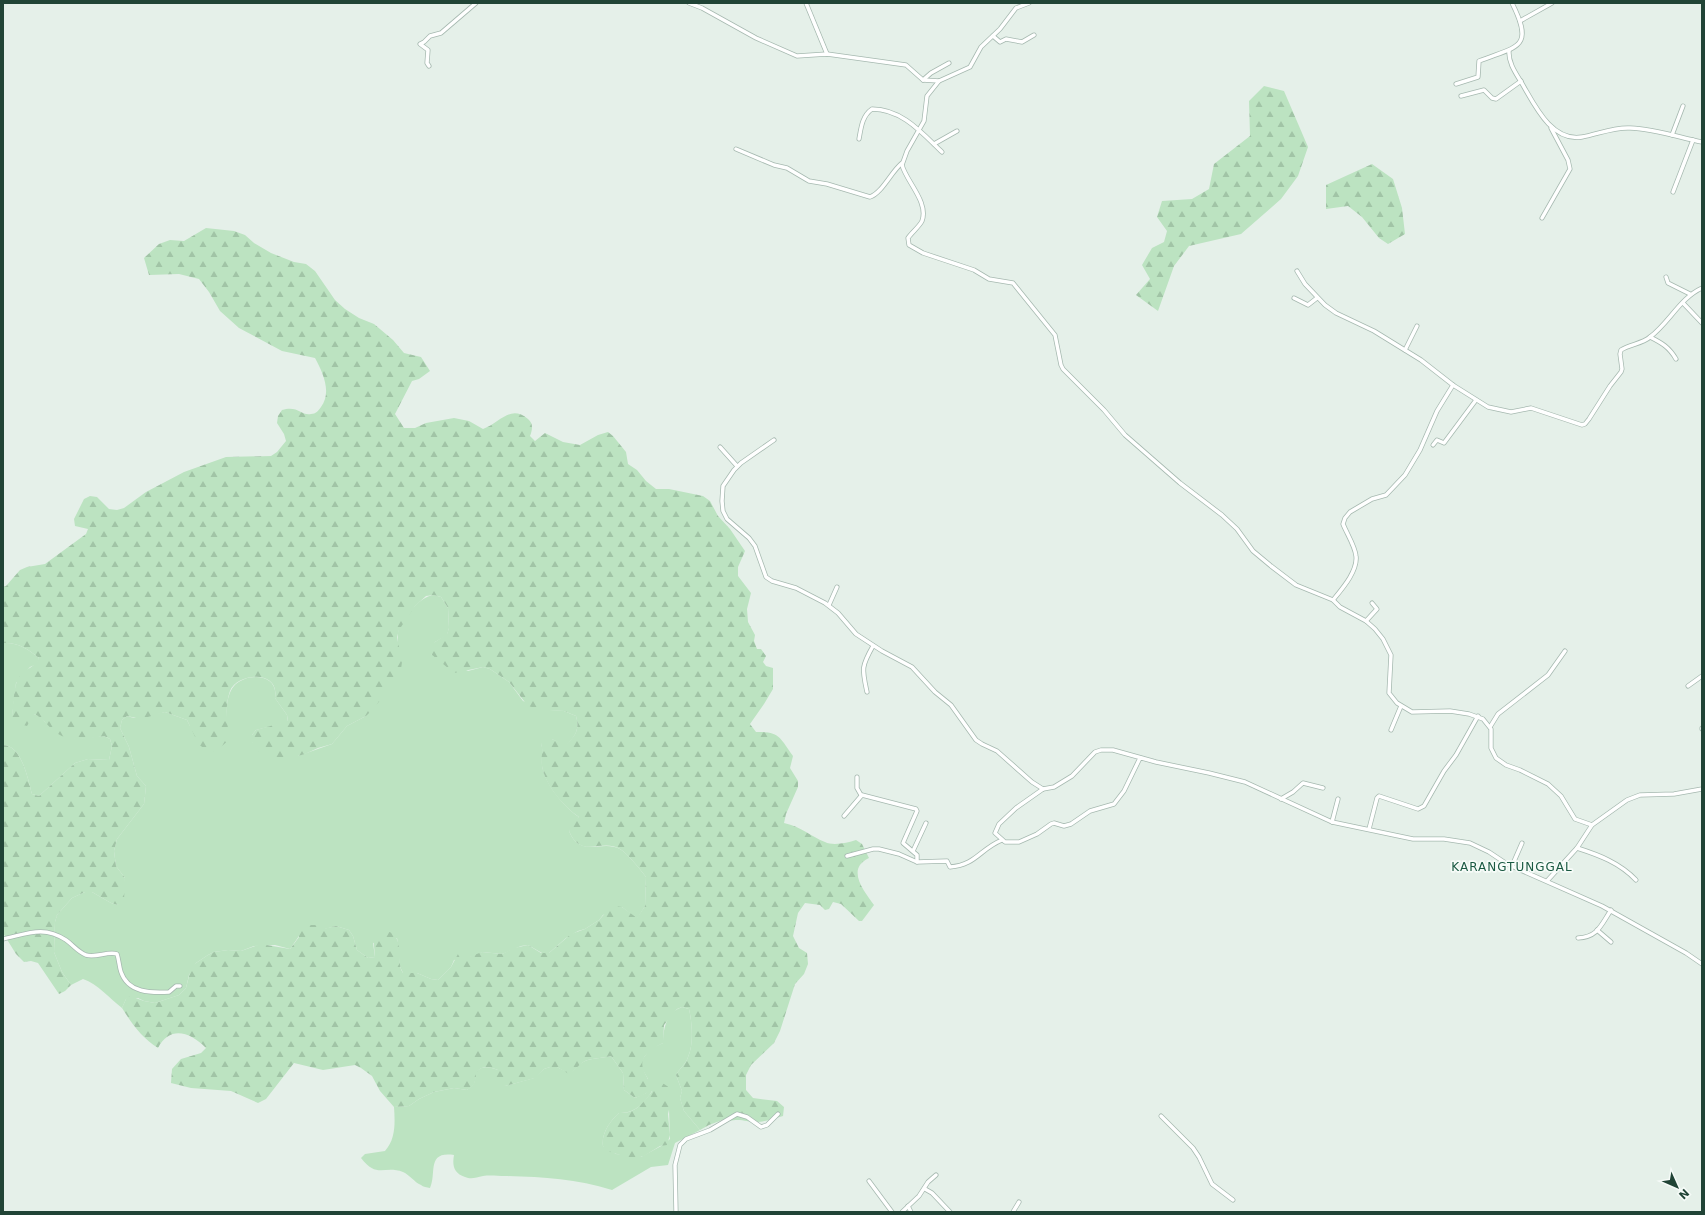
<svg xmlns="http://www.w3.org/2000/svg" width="1705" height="1215" font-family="'DejaVu Sans',sans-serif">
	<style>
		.grass { fill: #bce3c1; fill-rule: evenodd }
		.forest { fill: url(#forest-firs) }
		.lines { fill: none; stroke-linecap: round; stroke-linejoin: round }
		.minor-casing { stroke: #a6b9b0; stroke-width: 5 }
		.minor { stroke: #fff; stroke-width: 3.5 }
		.labels { text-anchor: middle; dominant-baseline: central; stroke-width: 3.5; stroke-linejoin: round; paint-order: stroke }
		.quarter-label { font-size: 12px; letter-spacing: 1px; fill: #1a5942; stroke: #f6fbf8 }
	</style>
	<defs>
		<pattern id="forest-firs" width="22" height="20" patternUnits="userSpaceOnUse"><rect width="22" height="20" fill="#bce3c1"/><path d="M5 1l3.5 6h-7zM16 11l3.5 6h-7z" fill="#a1c4a6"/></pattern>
	</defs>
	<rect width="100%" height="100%" fill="#e5f0e9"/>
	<!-- grass -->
	<g class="grass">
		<path d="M 434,595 L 441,597 L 448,608 L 449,628 L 447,635 L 435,642 L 431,654 L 468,671 L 483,667 L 490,669 L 509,682 L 523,701 L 550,710 L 564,711 L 576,716 C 580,730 575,737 565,746 L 552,739 L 541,744 C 544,751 541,757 542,765 C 544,783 564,807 579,817 L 569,831 C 580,859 602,839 620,849 C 628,854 640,869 646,877 L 645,906 L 637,919 L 622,907 L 603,915 L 599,920 L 585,929 L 578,931 L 566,938 L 549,953 L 542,953 L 528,945 L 521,946 L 502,954 L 482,952 L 475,956 L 454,960 L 451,967 L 438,980 L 431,979 L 417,973 L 403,973 C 397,963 400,950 397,938 L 373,943 L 375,957 L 368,958 L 357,950 L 353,936 L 349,930 L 336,926 L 299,936 L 290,949 L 275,945 L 254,946 L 241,951 L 228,950 L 214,952 L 208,955 L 196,963 L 189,975 L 186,988 L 179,995 L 155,1003 L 144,1001 L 138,998 L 126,999 L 122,1008 C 109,998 98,984 83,979 L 71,985 L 62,972 L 54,952 L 55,922 L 57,915 L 72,898 L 85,892 L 92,892 L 111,903 L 118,905 L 125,878 L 116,866 L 114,851 L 117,839 L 144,804 L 146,786 L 137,776 L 129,747 L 120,728 L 122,720 L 127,716 L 134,718 L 165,712 L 187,720 L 190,726 L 227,719 C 226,709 227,694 234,686 C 245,673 279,672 275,698 L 287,715 L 288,722 L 256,730 L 252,735 L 252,742 L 298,756 L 332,744 L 347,726 L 366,716 L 398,645 C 398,639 397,634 399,629 C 405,616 420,596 434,595 Z"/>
		<path d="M 3,643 C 18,642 28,649 39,658 L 37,664 L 30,667 L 16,683 L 12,717 L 34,714 L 41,717 L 45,722 L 76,739 L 104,736 L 110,739 L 112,746 L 109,760 L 88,759 L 75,763 L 39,796 L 32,794 C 28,780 22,745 3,745 Z"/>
		<path d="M 682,1007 L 689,1009 C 692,1022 694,1044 688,1057 C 686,1064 679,1069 676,1075 L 682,1091 L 680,1098 L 684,1111 L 700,1130 L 675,1143 L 668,1165 L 651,1167 L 612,1190 C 576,1179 542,1177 505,1176 C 498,1176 490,1175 483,1176 C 476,1177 472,1180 465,1177 C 454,1173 452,1166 454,1155 C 426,1151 437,1173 430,1188 C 427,1187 423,1187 421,1185 C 414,1182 410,1175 403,1172 C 384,1165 377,1179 361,1158 L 365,1154 L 385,1151 C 396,1139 395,1122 394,1107 L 409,1106 L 419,1099 L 434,1092 L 454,1088 L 467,1090 C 474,1085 476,1082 475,1073 C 482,1065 488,1067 498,1070 L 505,1086 L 534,1078 L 544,1069 L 550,1067 L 557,1067 L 569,1073 C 576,1070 578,1064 585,1061 C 592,1058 603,1058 611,1056 L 623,1073 L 624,1090 L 635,1098 L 646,1093 L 648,1079 L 641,1067 L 642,1060 L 650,1049 L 663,1043 C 663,1028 667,1012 682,1007 ZM 652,1091 L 669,1109 L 670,1139 L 663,1145 L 641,1157 L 616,1154 L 603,1146 C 601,1134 610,1121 619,1113 C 634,1114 645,1103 652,1091 Z"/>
	</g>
	<!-- forest -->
	<g class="forest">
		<polygon points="1264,86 1284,91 1308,147 1298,176 1281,199 1241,234 1189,246 1174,266 1158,311 1136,295 1150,279 1142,265 1152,248 1164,242 1167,231 1157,217 1162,201 1192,199 1209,189 1214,164 1250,136 1249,101"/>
		<polygon points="1372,164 1393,179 1402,208 1405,234 1388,244 1379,238 1362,217 1348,206 1326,209 1326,185"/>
		<path d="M 206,228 L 234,231 L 245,235 L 254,243 L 271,253 L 294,262 L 306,264 L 315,271 L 335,300 L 345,309 L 359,318 L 374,324 L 393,340 L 404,353 L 421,357 L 430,371 L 419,379 L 412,381 L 395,414 L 404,428 L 415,428 L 426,423 L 454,418 L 469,421 L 483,429 C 500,423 510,404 528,419 C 534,424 532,430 530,436 L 535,441 L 545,433 L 563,442 L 580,445 L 598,435 L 608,432 L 613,436 L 626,452 L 628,464 L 637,470 L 646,481 L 656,489 L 669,489 L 703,496 L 710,501 L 718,516 L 730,529 L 745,551 L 738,567 L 738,576 L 751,593 L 747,609 L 748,622 L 755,635 L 754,641 L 757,649 L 761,649 L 766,656 L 763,662 L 766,666 L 773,668 L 773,689 L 764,704 L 750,724 L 756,732 C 780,731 780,738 793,756 L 790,768 L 798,781 L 798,787 L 786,814 L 784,823 C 802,827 810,836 825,842 C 833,846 847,843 856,840 L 862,844 L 869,858 C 845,869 865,892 874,905 L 862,921 L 859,921 L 841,904 L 833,902 L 829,909 L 825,910 L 820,905 L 805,903 L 798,913 L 793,936 L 799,948 L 807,953 L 808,964 L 804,974 L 795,984 L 780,1031 L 774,1043 L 751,1065 L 746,1075 L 746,1090 L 753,1098 L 777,1101 L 784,1107 L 783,1116 C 775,1118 765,1122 757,1122 C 746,1122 741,1118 729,1121 L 725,1119 L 709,1125 L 700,1130 L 684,1111 L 682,1105 L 680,1098 L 682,1091 L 676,1075 C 679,1069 686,1064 688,1057 C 694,1044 692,1022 689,1009 L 682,1007 L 677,1009 L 664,1025 L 663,1043 C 619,1065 661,1077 646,1093 C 644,1095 638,1097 635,1098 L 624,1090 L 623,1073 L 611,1056 C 603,1058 592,1058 585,1061 C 578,1065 576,1070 569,1074 L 557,1067 L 550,1067 L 544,1069 L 535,1078 L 505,1086 L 499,1084 L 496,1077 L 498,1070 C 488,1067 482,1065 476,1073 C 476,1082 474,1086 467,1090 L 454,1088 L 434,1092 L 419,1099 L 409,1106 L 394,1107 L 380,1091 L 372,1076 L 361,1068 L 355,1065 L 323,1070 L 294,1063 L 266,1099 L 258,1103 L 231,1091 L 191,1088 L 171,1083 L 172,1069 L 181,1059 L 201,1053 L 206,1048 C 190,1032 170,1025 158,1048 C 142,1038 132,1024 122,1008 L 126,999 L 130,996 L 144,1001 L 155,1003 L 179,995 L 186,988 L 191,968 L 196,963 L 208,955 L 214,952 L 228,950 L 241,951 L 261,944 L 290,949 L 299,937 L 299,929 L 304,925 L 318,925 L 323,929 L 336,926 L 349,930 L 353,936 L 357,950 L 368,958 L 375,957 L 373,935 C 378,932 381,930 387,931 C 406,936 395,961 403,973 L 417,973 L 431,979 L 438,980 L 451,967 L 458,954 L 464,952 L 469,957 L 482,952 L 502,954 L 514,948 L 528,945 L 541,953 L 549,953 L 571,934 L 585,929 L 599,920 L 608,910 L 614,906 L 622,907 L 637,918 L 645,906 L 646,877 C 640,869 628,854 620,849 C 601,838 581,860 569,831 L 571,824 L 579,817 C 563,806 545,785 542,766 C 540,758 544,752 541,744 L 545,738 L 552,739 L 565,745 C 575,737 580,730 576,716 L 564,711 L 543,710 L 528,706 L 509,682 L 490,669 L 483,667 L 454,673 L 431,654 L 430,647 L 435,642 L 447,634 L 449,628 L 448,608 L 441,597 L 434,595 L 426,596 L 415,606 L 399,630 L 397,637 L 402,662 L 401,669 L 396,682 L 371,711 L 366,716 L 347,726 L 332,744 L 318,748 L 305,754 L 284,760 L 260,753 L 252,742 L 252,735 L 256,730 L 288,721 L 287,715 L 275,698 C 280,669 237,673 230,691 C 224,708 228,723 229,740 L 217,750 L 211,752 L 199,745 L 187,720 L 165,712 L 141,719 L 127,716 L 122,720 L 120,728 L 129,747 L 137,776 L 146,786 L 144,804 L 117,839 L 114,851 L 116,866 L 125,878 L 124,901 L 118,905 L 111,903 L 92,892 L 85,892 L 72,898 L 57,915 L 55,922 L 54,952 L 62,972 L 71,985 L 65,991 L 59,994 L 38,963 L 31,961 L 24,962 L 16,954 L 3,933 L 3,745 C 22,745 28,780 32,794 L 39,796 L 75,763 L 88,759 L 109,760 L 112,746 L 110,739 L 104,736 C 88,739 66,743 53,730 C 46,724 42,717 34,714 L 27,726 L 16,723 L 12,717 C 13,708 14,683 19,677 C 25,668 35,668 39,658 C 28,649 18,642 3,643 L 3,587 L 6,586 L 20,570 L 27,567 L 45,564 L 86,534 L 88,529 L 75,526 L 74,519 L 84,499 L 90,496 L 97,497 L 109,509 L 117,510 L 124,508 L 146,492 L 184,472 L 226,457 L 271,456 L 277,452 L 286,441 L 284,434 L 277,423 L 278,416 L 282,410 C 298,405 301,416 311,414 C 316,414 318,411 321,407 C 332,392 323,373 315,358 L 282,351 L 239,328 L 220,311 L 209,292 L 199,279 L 179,274 L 149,275 L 144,258 L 159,244 L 170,240 L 184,241 Z"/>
		<path d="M 661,1083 L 664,1084 L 670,1088 L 672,1097 L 668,1114 L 670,1135 L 667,1145 L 660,1146 L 644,1156 L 633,1159 L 607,1151 L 603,1146 C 601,1134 610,1121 619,1113 C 642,1114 646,1094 661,1083 Z"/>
	</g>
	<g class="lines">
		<!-- minor casing -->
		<g class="minor-casing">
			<g id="minor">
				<polyline points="689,3 702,8 756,38 797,56 827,54 906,65 923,80 939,81 970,67 981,47 1000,29 1016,8 1029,3"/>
				<polyline points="806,3 827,54"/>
				<polyline points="1520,21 1552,3"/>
				<polyline points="993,36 1000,42 1006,39 1022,42 1034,35"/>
				<path d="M 1509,51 C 1508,64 1518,76 1524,87 C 1536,108 1553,142 1582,137 C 1598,134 1614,127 1630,128 C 1654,129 1678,137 1702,142"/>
				<polyline points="429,66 427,63 428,50 420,44 424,42 430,36 441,33 476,3"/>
				<polyline points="923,80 931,73 949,63"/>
				<path d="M 939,81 L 927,96 L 924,121 L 907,151 L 902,165 C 906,181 929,202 922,221 C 919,227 912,232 908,238 L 909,245 L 923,253 L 974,270 L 989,279 L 1013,283 L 1055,335 L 1061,365 L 1063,369 L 1104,410 L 1125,435 L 1180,483 L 1222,515 L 1237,529 L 1253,551 L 1271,566 L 1296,585 L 1333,600 L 1340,607 L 1366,621 L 1375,629 L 1383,639 L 1391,655 L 1389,693 L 1397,703 L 1412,712 L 1450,711 L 1469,714 L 1483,719 L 1491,729 L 1491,748 L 1496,758 L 1506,765 L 1520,770 L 1548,784 L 1561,796 L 1575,819 L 1592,825"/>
				<path d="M 1456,84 L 1478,77 L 1479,61 C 1517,46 1535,49 1512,3"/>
				<polyline points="1461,96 1484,90 1492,98 1496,99 1521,81"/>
				<polyline points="1672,135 1683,106"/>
				<path d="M 859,139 C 861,128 862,116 872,109 C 902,109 922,133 942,152"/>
				<polyline points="934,144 957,131"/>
				<path d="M 736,149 L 774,165 L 787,168 L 809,181 L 827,184 L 870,197 C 882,193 891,172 902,163"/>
				<polyline points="1673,192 1693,140"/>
				<polyline points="1542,218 1570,169 1568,160 1551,128"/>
				<path d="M 1297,271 L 1305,284 L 1325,305 L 1336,313 L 1374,331 L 1421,360 L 1453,385 L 1488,407 L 1511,412 L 1531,408 L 1582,425 L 1585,424 L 1589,419 L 1610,386 L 1621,372 L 1622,369 L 1620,354 L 1621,350 C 1630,344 1642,344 1650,337 C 1669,323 1680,298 1702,288"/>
				<polyline points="1666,277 1668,283 1690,294"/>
				<polyline points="1294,298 1308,305 1317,298"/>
				<polyline points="1683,303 1702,323"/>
				<path d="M 1650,337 C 1662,343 1669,347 1676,359"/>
				<polyline points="1405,350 1417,326"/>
				<polyline points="774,440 741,463 734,470 723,486 722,501 723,511 727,519 749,538 755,546 766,577 772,581 796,588 825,603 838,613 856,634 882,651 912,667 935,692 951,705 976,740 982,744 997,751 1032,782 1043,789"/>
				<polyline points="1433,445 1437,440 1444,443 1476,400"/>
				<polyline points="720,447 737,466"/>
				<path d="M 1333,600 C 1342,589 1358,571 1356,556 C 1355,546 1347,534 1343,524 L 1345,518 L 1350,512 L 1372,499 L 1386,495 L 1405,475 L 1420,450 L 1437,411 L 1453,385"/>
				<polyline points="829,605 837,587"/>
				<polyline points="1366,621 1377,609 1372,603"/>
				<polyline points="1688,686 1702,676"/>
				<path d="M 867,692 C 862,669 861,667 873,646"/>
				<polyline points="1490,727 1498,714 1548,675 1565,651"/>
				<polyline points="1702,728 1702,729"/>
				<polyline points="1391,730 1401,706"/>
				<polyline points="1140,758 1124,791 1114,804 1090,811 1071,824 1064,826 1054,823 1051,824 1037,834 1019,842 1005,842 995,833 999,824 1016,808 1043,789 1054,787 1072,776 1095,752 1101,750 1113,750 1156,762 1209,773 1245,782 1332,822 1413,839 1444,839 1470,843 1489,852 1507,864 1602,906 1686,953 1702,964"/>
				<polyline points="857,777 857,788 861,795"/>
				<polyline points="1281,799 1293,792 1303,783 1323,788"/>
				<polyline points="844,816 862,795 916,809 917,811 903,843 917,855 917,862"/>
				<polyline points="1332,822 1338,799"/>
				<polyline points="1369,829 1377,798 1379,796 1418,809 1424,806 1444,771 1456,755 1478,716"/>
				<path d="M 1577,848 C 1599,855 1620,863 1636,880"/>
				<polyline points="913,851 926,823"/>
				<path d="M 847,856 L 873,849 L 879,849 L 899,854 L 917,862 L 947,861 L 950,867 C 976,865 980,849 1002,840"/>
				<polyline points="1512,866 1522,843"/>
				<polyline points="1547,881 1577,848 1592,825 1627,800 1640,795 1674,794 1702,789"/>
				<polyline points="1597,930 1611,942"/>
				<path d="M 1578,938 C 1598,937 1601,925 1611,910"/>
				<path d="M 3,939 C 27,934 43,925 66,940 C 73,945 78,952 86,955 C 96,958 108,951 117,954 C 119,960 119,966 121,972 C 128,993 151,993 169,992 L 176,986 L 180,986"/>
				<polyline points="1161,1116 1193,1148 1199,1157 1212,1184 1233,1200"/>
				<polyline points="869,1181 892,1212"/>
				<polyline points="925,1189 932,1193 950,1212"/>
				<polyline points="908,1206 911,1212"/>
				<polyline points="676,1212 675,1165 680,1145 686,1139 710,1130 737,1114 747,1117 761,1127 767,1125 778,1114"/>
				<polyline points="902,1212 919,1196 928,1182 936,1175"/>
				<polyline points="1013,1212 1019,1202"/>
			</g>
		</g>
		<!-- minor -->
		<use href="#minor" class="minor"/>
	</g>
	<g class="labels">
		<!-- quarter labels -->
		<g class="quarter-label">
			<text x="1512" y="867">KARANGTUNGGAL</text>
		</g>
	</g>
	<!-- border -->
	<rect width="1705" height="1215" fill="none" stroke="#214436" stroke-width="8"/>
	<!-- north arrow -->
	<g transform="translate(1677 1187) rotate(135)" stroke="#f6fbf8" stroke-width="3" paint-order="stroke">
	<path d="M0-3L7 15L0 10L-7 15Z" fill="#214436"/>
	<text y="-6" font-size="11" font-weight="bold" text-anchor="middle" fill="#214436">N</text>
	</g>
</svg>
